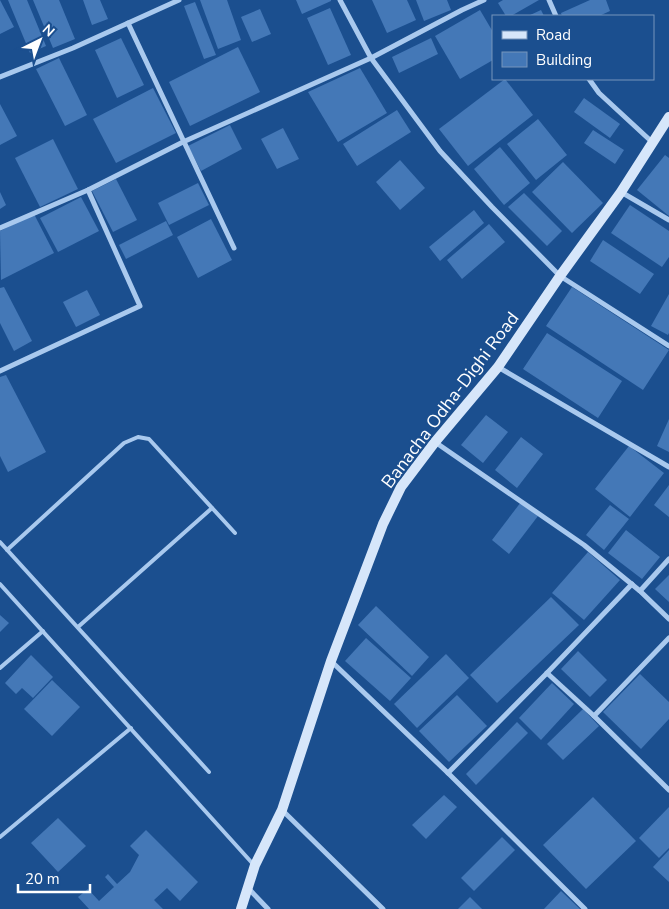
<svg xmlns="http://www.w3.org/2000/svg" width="669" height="909" font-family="'Nunito Sans',sans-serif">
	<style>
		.building { fill: #4478b7 }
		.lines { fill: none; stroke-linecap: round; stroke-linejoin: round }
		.lane { stroke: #a9c9ee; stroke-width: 4 }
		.street { stroke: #a9c9ee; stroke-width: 5 }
		.secondary { stroke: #d6e6fa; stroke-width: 10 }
		.labels { text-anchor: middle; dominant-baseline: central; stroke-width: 4; stroke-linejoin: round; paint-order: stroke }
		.street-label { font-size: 18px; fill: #fff; stroke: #1b4f8f }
	</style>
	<rect width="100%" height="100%" fill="#1b4f8f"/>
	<!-- building -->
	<g class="building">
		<polygon points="0,0 14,27 0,34"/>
		<polygon points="8,0 27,0 46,46 30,53"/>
		<polygon points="33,0 59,0 75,39 53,48"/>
		<polygon points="83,0 100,0 108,19 92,25"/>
		<polygon points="200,0 227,0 241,40 218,49"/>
		<polygon points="296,0 331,0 331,1 302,14"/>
		<polygon points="372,0 407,0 416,20 387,33"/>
		<polygon points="416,0 447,0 451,10 424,21"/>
		<polygon points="503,0 539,0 511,16 506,16 498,3"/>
		<polygon points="590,0 606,0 610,11 599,16 562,16 561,13"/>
		<polygon points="195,2 216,55 204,59 184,6"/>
		<polygon points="330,8 351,55 328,65 307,18"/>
		<polygon points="260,9 271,34 252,42 241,17"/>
		<polygon points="480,10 493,32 493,60 460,79 435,36"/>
		<polygon points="541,10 544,16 528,16"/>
		<polygon points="121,38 144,85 117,98 95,50"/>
		<polygon points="431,38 438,54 399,73 392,57"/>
		<polygon points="238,47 260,92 190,126 169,82"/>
		<polygon points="59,58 87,115 65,126 36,69"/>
		<polygon points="360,68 387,113 338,142 308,92"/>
		<polygon points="505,79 533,115 468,166 439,129"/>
		<polygon points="153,88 176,133 116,163 93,119"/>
		<polygon points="584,98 620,124 610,138 574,112"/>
		<polygon points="0,104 17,136 0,145"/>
		<polygon points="397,110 411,132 357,166 343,144"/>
		<polygon points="538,119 567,155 536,180 507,144"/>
		<polygon points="230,125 242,149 201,171 188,146"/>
		<polygon points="283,128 299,159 277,169 261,139"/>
		<polygon points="593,130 624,150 615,164 584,143"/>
		<polygon points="53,139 78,189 40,207 15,158"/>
		<polygon points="500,147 530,183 504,205 474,169"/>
		<polygon points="665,155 669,158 669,216 637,190"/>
		<polygon points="400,160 425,188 400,210 376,182"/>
		<polygon points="563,162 603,203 572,233 532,192"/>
		<polygon points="116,179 137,220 113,232 92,191"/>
		<polygon points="198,183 209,205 169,225 158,203"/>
		<polygon points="0,192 6,205 0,209"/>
		<polygon points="524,193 562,231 547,246 508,207"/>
		<polygon points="81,197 99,231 58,252 40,218"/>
		<polygon points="630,205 669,231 669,257 662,267 611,233"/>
		<polygon points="474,210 484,223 440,261 429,247"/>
		<polygon points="34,214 54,253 1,280 0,231"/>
		<polygon points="211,219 232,260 198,278 177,237"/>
		<polygon points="166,221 173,235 126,259 119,245"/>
		<polygon points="489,224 505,242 462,279 447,260"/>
		<polygon points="603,240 654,274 640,294 590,261"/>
		<polygon points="4,287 32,341 14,351 0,323 0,288"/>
		<polygon points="572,287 669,350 643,390 546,326"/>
		<polygon points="87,290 100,315 76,327 63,302"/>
		<polygon points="669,294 669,333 668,335 651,326"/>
		<polygon points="547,333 622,381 598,418 523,369"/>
		<polygon points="6,375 46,452 8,472 0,456 0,377"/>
		<polygon points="486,415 508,432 483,463 461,445"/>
		<polygon points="669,419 669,452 657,446"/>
		<polygon points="521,437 543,454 517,488 495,470"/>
		<polygon points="629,446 664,473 630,517 595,489"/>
		<polygon points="669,485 669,517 654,505"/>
		<polygon points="521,502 538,516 509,554 492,540"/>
		<polygon points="610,505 629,519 604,550 586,535"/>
		<polygon points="626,530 660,557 642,579 608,553"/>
		<polygon points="588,552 620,580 584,620 552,593"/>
		<polygon points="669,575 669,602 655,589"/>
		<polygon points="551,597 579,625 497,703 470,675"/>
		<polygon points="376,606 429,657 412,676 358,625"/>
		<polygon points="0,615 9,623 0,632"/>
		<polygon points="366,638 411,678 390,701 345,661"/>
		<polygon points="578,651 607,680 590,697 561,669"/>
		<polygon points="446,654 469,678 417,728 394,704"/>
		<polygon points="31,655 53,677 33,698 22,688 16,694 5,683"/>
		<polygon points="640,674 669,702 669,719 641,749 603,712"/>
		<polygon points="52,680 80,707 52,736 24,709"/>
		<polygon points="552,683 574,704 541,740 519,718"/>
		<polygon points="457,695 487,726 449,762 419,731"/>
		<polygon points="583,709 599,726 563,760 547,744"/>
		<polygon points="517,722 528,733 476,785 466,774"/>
		<polygon points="444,795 457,807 426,839 412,825"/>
		<polygon points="593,797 636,841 586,889 543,845"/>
		<polygon points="669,807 669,848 659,858 639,838"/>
		<polygon points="58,818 86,846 58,872 31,843"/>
		<polygon points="146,830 198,882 180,901 167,888 154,900 163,909 89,909 78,897 88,889 99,901 114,887 105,877 108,874 117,884 130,872 139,855 130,846"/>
		<polygon points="502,837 515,850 474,891 461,878"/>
		<polygon points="669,850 669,882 653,867"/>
		<polygon points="561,891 580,909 544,909"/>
		<polygon points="470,897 482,909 458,909"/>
	</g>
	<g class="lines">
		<!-- lane -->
		<g class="lane">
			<polyline points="0,542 209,772"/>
			<polyline points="7,550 124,443 138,437 149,439 235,533"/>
			<polyline points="0,584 253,864"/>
			<polyline points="78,627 212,508"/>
			<polyline points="0,668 43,631"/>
			<polyline points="0,837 131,728"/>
		</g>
		<!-- street -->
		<g class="street">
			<polyline points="340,0 371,58 440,151 492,207 560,276 669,346"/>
			<polyline points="549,0 556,16"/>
			<polyline points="128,23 234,248"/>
			<polyline points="0,77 73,48 179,0"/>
			<polyline points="589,79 599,93 652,142"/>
			<polyline points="621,192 669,220"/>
			<polyline points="0,228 88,190 183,142 371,58 462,10 484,0"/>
			<polyline points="498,367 669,467"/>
			<polyline points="0,371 140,306 88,190"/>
			<polyline points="435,442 584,545 640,591 669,619"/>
			<polyline points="640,591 669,559"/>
			<polyline points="669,638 594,716 669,790"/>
			<polyline points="332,662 448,773 585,909"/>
			<polyline points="547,673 594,716"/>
			<polyline points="448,773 547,673 632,584"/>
			<polyline points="282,810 383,909"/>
			<polyline points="248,888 268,909"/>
		</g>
		<!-- secondary -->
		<polyline class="secondary" points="241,909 255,865 282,810 331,661 383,524 401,487 435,442 498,367 560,276 621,192 669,117"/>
	</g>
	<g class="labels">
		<!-- street labels -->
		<g class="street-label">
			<text transform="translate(450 400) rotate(-53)">Banacha Odha-Dighi Road</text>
		</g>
	</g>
	<!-- legend -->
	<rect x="492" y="15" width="162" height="65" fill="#1b4f8f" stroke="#7695bc"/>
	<rect x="502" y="31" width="25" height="8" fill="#d6e6fa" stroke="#7695bc"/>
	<text x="536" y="40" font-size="15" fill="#ffffff">Road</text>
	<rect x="502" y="52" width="25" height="15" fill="#4478b7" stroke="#7695bc"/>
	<text x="536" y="65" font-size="15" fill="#ffffff">Building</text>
	<!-- north arrow -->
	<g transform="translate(40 40) rotate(42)" stroke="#1b4f8f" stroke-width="4" paint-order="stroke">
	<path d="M0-4L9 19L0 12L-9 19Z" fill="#ffffff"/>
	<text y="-8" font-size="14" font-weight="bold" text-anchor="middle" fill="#ffffff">N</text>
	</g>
	<!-- scale -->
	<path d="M18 884v8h72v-8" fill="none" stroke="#ffffff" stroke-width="2.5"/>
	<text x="25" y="884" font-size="15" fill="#ffffff" stroke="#1b4f8f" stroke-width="4" paint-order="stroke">20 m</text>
</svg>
